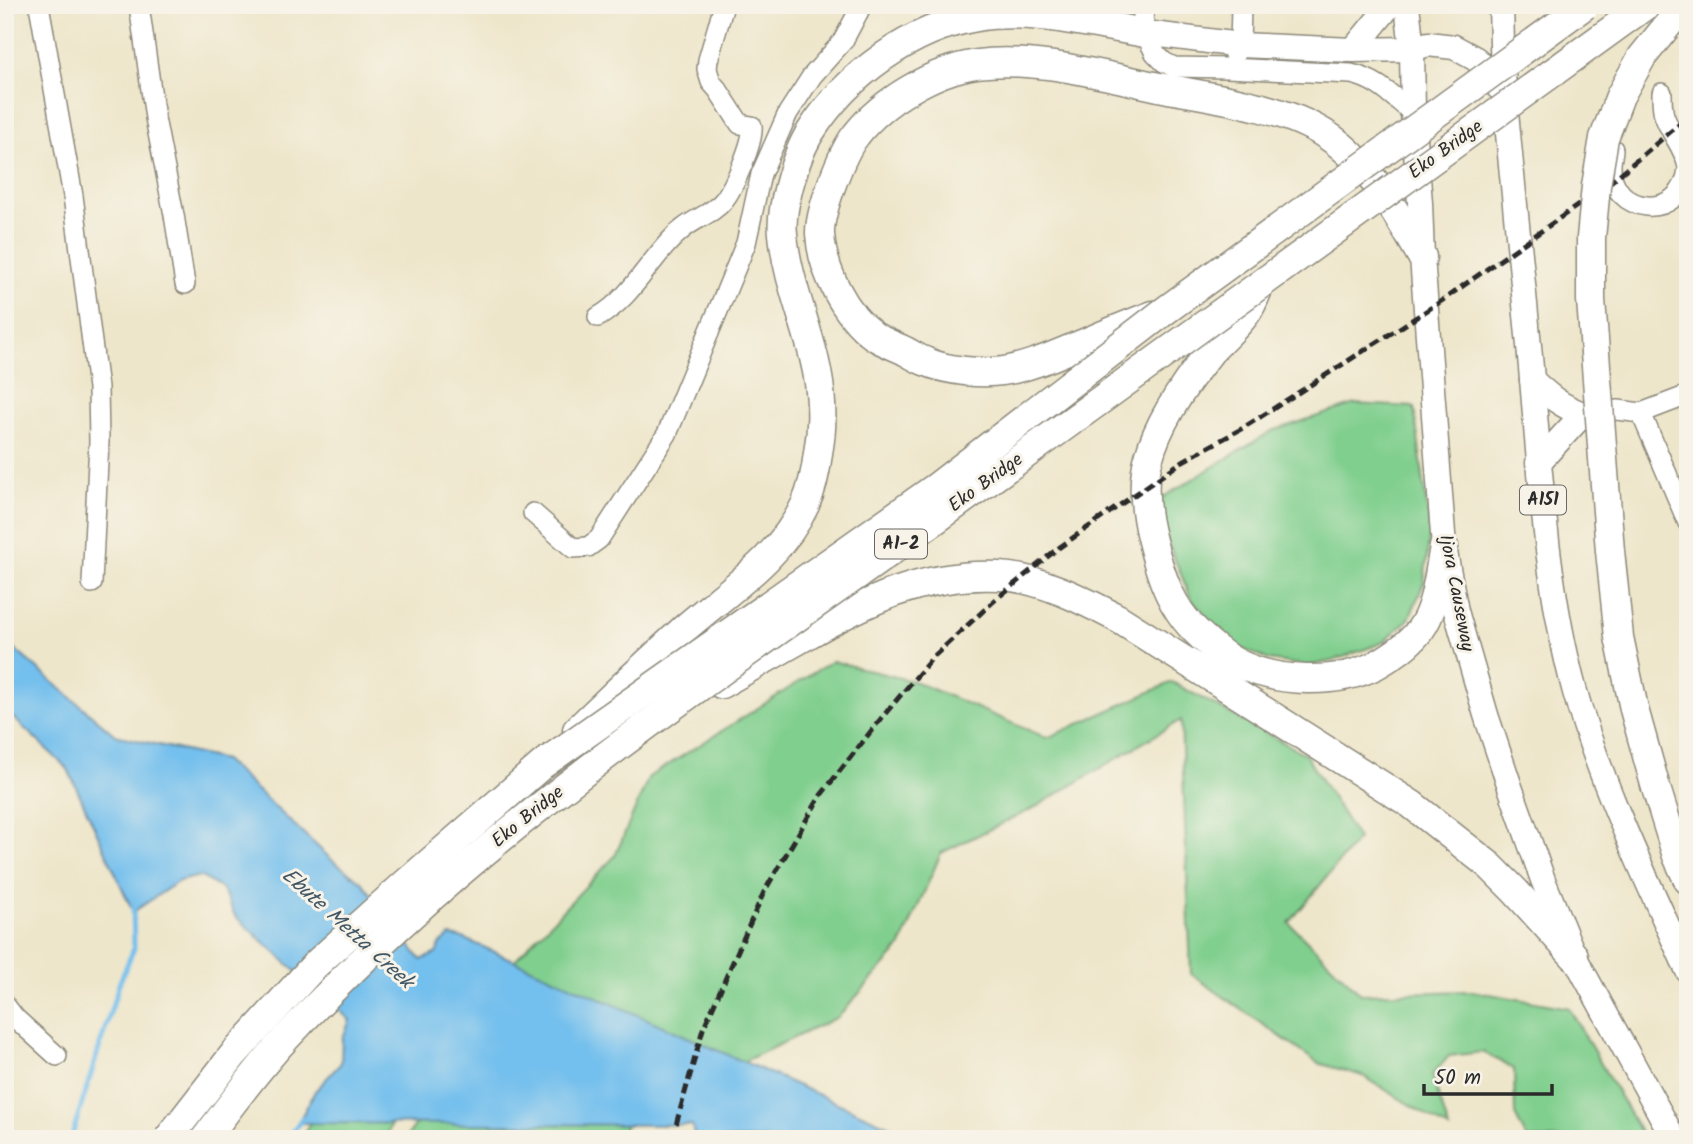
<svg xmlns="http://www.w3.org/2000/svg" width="1693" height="1144" font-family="Kalam,sans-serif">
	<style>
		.green { fill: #80cf8e; stroke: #567d5c; stroke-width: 2 }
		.water { fill: #73bfed; stroke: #4f758c; stroke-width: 2 }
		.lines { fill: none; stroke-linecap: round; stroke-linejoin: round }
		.stream { stroke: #73bfed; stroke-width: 5 }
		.minor-casing { stroke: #8c887a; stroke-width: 22 }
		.major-casing { stroke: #8c887a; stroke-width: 27 }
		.highway-casing { stroke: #8c887a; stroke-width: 31 }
		.minor { stroke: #fff; stroke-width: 19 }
		.major { stroke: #fff; stroke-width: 24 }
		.highway { stroke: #fff; stroke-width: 28 }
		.rail { stroke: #2b2b2b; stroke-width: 5; stroke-dasharray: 10 5; stroke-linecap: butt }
		.highway-bridge-casing { stroke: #8c887a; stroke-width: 31; stroke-linecap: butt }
		.highway-bridge { stroke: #fff; stroke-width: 28 }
		.labels { text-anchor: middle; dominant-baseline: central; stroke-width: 6; stroke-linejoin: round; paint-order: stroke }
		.shield { fill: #f7f3e8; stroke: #686764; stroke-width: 2 }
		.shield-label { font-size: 18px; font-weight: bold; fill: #2b2b2b }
		.street-label { font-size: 19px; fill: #2b2b2b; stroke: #f7f3e8 }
		.water-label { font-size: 21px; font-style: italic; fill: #415765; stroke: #f7f3e8 }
	</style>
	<rect width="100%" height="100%" fill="#f7f3e8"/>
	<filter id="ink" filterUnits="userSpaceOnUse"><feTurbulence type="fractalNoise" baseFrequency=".0143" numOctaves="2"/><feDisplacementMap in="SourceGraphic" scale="14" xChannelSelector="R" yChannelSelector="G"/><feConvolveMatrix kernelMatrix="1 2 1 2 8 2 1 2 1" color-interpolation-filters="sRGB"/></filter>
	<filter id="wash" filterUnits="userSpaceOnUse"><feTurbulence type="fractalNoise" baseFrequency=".00686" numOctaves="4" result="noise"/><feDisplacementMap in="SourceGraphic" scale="28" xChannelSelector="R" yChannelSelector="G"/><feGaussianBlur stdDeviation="1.57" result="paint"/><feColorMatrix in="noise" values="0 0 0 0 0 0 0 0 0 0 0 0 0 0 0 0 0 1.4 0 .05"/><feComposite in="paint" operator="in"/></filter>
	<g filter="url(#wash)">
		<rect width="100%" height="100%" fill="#eee6ca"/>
		<!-- green -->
		<g class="green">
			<polygon points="1355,404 1414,407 1430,531 1424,583 1409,619 1382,643 1332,661 1308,666 1269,660 1230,644 1191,599 1166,538 1160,499 1272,431"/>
			<polygon points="832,661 916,682 1047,738 1172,682 1305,754 1358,839 1289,923 1361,994 1472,991 1569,1008 1644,1139 1527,1139 1515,1115 1514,1069 1483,1052 1449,1056 1432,1075 1449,1129 1363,1076 1318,1063 1191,974 1181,720 1032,809 941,853 900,948 838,1017 730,1068 513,962 615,856 649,777"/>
			<polygon points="397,1106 386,1139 300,1139 312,1121"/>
			<polygon points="628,1114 622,1139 405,1139 419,1120"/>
		</g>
		<!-- water -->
		<polygon class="water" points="5,641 115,735 224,760 332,860 362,882 421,960 437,953 439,945 450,936 463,938 919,1139 695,1139 692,1125 298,1123 315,1091 341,1063 342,1040 350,1020 235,916 223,890 200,876 179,881 133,912 68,769 5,710"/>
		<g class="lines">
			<!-- stream -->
			<g class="stream">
				<polyline points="71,1139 119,984 134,948 133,907"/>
				<polyline points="288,1139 302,1118"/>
			</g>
		</g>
	</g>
	<g filter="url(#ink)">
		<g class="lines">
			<!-- minor casing -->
			<g class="minor-casing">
				<g id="minor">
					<polyline points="39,5 73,196 98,388 99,442 92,583"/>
					<polyline points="139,5 155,118 174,215 185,284"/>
					<path d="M 1146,5 L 1143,16 L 1145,33 L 1155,53 L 1164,62 L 1174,67 L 1227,68 L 1351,74 C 1377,79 1393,97 1413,113"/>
					<polyline points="1234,55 1240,45 1241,8 1244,5"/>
					<path d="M 1662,93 C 1662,100 1662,108 1664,115 C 1670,134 1684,146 1688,167"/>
					<path d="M 1613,149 C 1613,154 1611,160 1611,165 C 1610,215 1682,223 1688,169"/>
					<path d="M 598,317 C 635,296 651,254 684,228 C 696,218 714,213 724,200 C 734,187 754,142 752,126 L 740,124 L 718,90 L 711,82 L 707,69 L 708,60 L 724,5"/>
					<polyline points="1588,413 1618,410 1641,413 1688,395"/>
					<polyline points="1641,413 1688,523"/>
					<polyline points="533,513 573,548 588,547 599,539 667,434 746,243 761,174 788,113 812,76 843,41 862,5"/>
					<polyline points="5,1005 15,1018 57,1056"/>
				</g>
			</g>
			<!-- major casing -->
			<g class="major-casing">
				<g id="major">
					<polyline points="1407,5 1412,49 1413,113 1420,203 1422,257 1444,547 1456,611 1486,715 1510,787 1543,880 1574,956 1674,1139"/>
					<path d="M 1501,5 C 1502,37 1502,69 1505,100 C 1513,193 1524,286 1532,379 C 1541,483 1547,590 1575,692 C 1602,788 1647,880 1688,971"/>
					<polyline points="1145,33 1240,45 1353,50 1412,49 1428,44 1454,47 1476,59 1492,76 1499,88"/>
					<polyline points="1353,50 1390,5"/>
					<path d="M 1532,380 C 1549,396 1561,406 1583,414 L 1538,463"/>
				</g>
			</g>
			<!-- highway casing -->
			<g class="highway-casing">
				<g id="highway">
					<path d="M 1260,285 C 1256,293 1254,301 1249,309 C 1240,325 1222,338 1210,352 C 1186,382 1159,420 1149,457 C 1141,484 1145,514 1152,541 C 1159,569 1167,596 1185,619 C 1196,633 1221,655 1237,663 C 1277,683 1337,685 1376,665 C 1394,655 1414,641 1424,624 C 1437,601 1439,572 1444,547"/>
					<path d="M 1153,315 C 1129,324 1105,334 1082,344 C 1057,354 1030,367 1003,371 C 981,374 948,371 927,362 C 918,359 910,353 901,349 C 892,345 882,341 874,336 C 845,315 822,270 820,234 C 819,212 842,152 856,135 C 882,101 934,70 977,64 C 1036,56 1105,76 1164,88 C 1216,98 1283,106 1328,136 C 1369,163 1398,215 1422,257"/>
					<path d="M 721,684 C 747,669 774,654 800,639 C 864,602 923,572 1000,576 C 1040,578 1083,600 1119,619 L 1411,804 L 1490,866 L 1515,891 L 1574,956"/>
					<path d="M 577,730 C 612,696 648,662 684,629 C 727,591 780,559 805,505 C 812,489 816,471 818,453 C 821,437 822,420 821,404 C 819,347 788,292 783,234 C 781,218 785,201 789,186 C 794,167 800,148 811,131 C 847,75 911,28 977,17 C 1030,8 1092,24 1145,33"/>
					<polyline points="1656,788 1677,856 1688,880"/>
				</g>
			</g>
			<!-- minor -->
			<use href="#minor" class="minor"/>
			<!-- major -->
			<use href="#major" class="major"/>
			<!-- highway -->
			<use href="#highway" class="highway"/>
			<!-- rail -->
			<polyline class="rail" points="674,1139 677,1121 703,1029 764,892 821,795 879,721 932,658 995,600 1057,549 1183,461 1243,428 1437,304 1607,185 1688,117"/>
			<!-- highway-bridge casing -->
			<g class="highway-bridge-casing">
				<g id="highway-bridge">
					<polyline points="1656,788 1634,709 1619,637 1610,551 1591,300 1591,238 1596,186 1604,138 1620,96 1642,57 1684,5"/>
					<polyline points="168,1139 234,1054 315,965 405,884 543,764 935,488 1166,310 1585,5"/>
					<path d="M 205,1139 C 231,1105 257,1069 286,1038 C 475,834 710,680 935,520 C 1173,350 1409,177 1646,5"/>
				</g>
			</g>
			<!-- highway-bridge -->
			<use href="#highway-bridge" class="highway-bridge"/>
		</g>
	</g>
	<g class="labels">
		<!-- shield labels -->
		<g class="shield">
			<rect x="1520" y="485.5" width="46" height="29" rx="5"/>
			<rect x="875" y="529.5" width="52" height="29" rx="5"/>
		</g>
		<g class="shield-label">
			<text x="1543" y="500">A151</text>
			<text x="901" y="544">A1-2</text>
		</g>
		<!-- street labels -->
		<g class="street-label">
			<text transform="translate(1446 150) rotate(-36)">Eko Bridge</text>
			<text transform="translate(986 483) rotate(-36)">Eko Bridge</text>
			<text transform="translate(1456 593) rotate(79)">Ijora Causeway</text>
			<text transform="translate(528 817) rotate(-39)">Eko Bridge</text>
		</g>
		<!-- water labels -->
		<g class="water-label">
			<text transform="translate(347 929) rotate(42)">Ebute Metta Creek</text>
		</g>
	</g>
	<!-- margin -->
	<rect width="1693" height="1144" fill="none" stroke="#f7f3e8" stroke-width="28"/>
	<!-- scale -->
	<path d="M1424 1084v10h128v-10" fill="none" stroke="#2b2b2b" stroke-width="3.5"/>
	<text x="1434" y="1084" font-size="21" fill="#2b2b2b" stroke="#f7f3e8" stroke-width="5" paint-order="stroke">50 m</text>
</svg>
